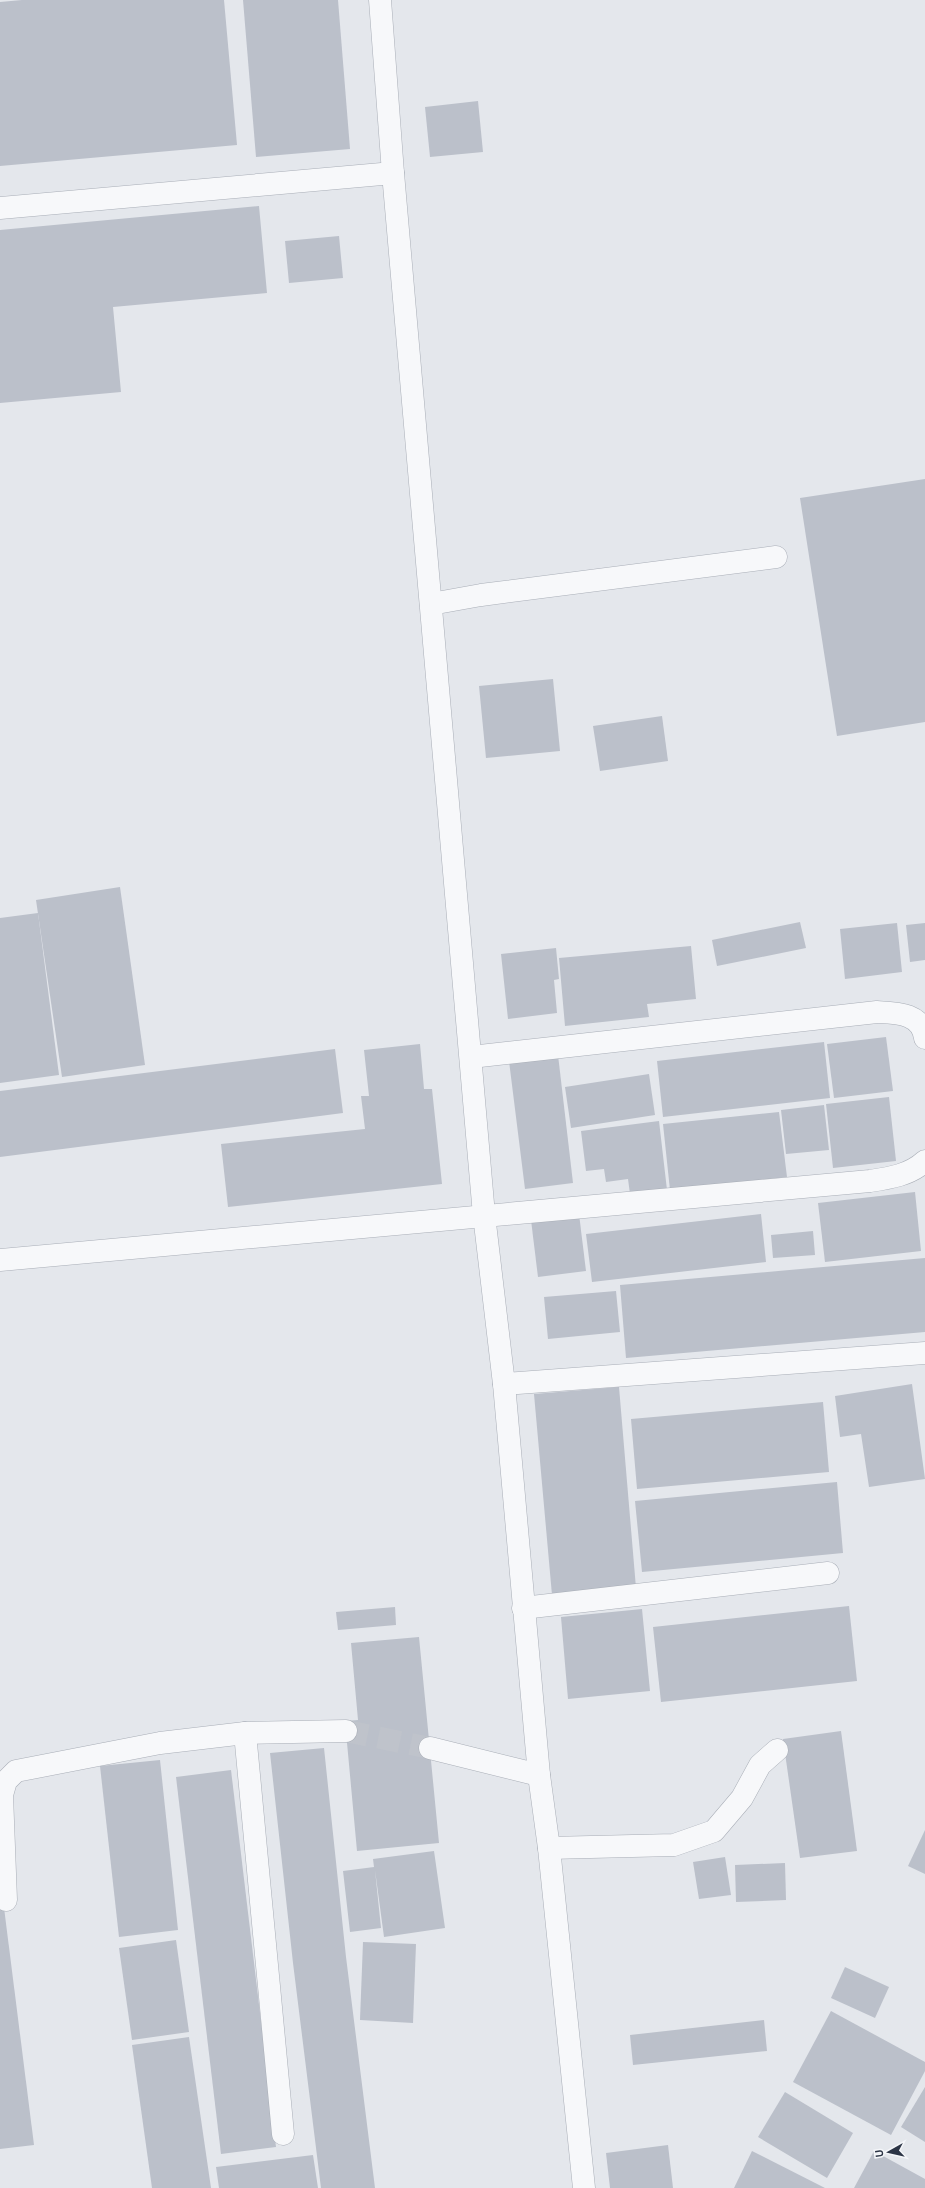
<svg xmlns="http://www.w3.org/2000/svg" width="925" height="2188" font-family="Ubuntu,sans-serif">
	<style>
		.building { fill: #bbc0ca }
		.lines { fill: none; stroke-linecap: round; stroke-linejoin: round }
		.minor-tunnel { stroke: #bfc3cb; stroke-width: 22; stroke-dasharray: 22 11; stroke-linecap: butt }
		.minor-casing { stroke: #a9aeb7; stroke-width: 23 }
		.minor { stroke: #f7f8fa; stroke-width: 22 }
	</style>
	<rect width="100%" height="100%" fill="#e4e7ec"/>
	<!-- building -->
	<g class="building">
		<polygon points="22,0 224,0 237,145 0,166 0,2"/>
		<polygon points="243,0 338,0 350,149 256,157"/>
		<polygon points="478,101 483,152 430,157 425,107"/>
		<polygon points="259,206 267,293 113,307 121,392 0,403 0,230"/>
		<polygon points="339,236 343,278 289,283 285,241"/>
		<polygon points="925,479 925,722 837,736 800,498"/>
		<polygon points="553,679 560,751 486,758 479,686"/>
		<polygon points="662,716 668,761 600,771 593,726"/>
		<polygon points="120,887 145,1065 62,1077 36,900"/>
		<polygon points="38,913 59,1075 0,1083 0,918"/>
		<polygon points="800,922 806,948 717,966 712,940"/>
		<polygon points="897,923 902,972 845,979 840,929"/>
		<polygon points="925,923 925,960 910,962 906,925"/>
		<polygon points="691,946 696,999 647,1004 649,1017 565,1026 559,958"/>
		<polygon points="556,948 559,979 554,980 557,1013 508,1019 501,954"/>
		<polygon points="886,1037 893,1091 834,1098 827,1044"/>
		<polygon points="824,1042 830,1098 663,1117 657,1061"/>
		<polygon points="420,1044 424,1089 432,1089 442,1184 228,1207 221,1144 365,1129 361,1096 369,1096 364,1050"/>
		<polygon points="335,1049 343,1113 0,1157 0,1091"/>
		<polygon points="558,1055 573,1183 525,1189 509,1061"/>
		<polygon points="649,1074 655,1115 571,1128 565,1087"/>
		<polygon points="889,1097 896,1161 833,1168 826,1104"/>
		<polygon points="824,1105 829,1150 786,1154 781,1110"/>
		<polygon points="779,1112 787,1177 670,1190 663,1124"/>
		<polygon points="659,1121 667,1190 630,1194 628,1179 606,1182 604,1169 586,1171 581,1131"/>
		<polygon points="915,1192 921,1251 825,1262 818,1203"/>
		<polygon points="579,1214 586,1271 538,1277 531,1220"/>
		<polygon points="761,1214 766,1262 592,1282 586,1234"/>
		<polygon points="813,1231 815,1255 773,1258 771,1235"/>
		<polygon points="925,1258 925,1332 626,1358 620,1285"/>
		<polygon points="616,1291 620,1332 548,1339 544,1297"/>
		<polygon points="912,1384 925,1479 869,1487 861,1434 840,1437 835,1396"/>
		<polygon points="619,1387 636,1588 552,1595 534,1394"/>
		<polygon points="823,1402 829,1472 637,1489 631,1419"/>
		<polygon points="837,1482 843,1553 642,1572 635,1501"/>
		<polygon points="849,1606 857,1681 661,1702 653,1627"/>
		<polygon points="395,1607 396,1625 338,1630 336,1612"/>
		<polygon points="642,1609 650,1691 568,1699 561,1617"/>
		<polygon points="419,1637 439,1843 357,1851 345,1721 358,1720 351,1643"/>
		<polygon points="841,1731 857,1851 800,1858 783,1739"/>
		<polygon points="324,1748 346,1957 375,2188 321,2188 293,1963 270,1753"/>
		<polygon points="160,1760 178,1930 119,1937 100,1766"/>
		<polygon points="231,1770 276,2147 221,2154 176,1777"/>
		<polygon points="925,1830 925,1874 908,1866"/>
		<polygon points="434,1851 445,1928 384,1937 375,1870 381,1928 350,1932 343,1871 374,1867 373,1859"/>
		<polygon points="725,1857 731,1895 699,1899 693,1862"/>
		<polygon points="785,1863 786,1900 736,1902 735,1865"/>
		<polygon points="0,1876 34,2145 0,2149"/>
		<polygon points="176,1940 189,2032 132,2040 119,1948"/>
		<polygon points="363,1942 416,1944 413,2023 360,2020"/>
		<polygon points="845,1967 889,1987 875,2018 831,1998"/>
		<polygon points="831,2011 925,2062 925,2071 891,2135 793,2082"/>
		<polygon points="764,2020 767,2051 633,2065 630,2035"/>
		<polygon points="189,2037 211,2188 152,2188 132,2045"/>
		<polygon points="925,2087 925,2142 901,2127"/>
		<polygon points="785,2092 853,2133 827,2178 758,2137"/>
		<polygon points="668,2145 673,2188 610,2188 606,2153"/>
		<polygon points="752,2151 825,2188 734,2188"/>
		<polygon points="874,2151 925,2179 925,2188 854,2188"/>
		<polygon points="313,2155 318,2188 219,2188 216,2167"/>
	</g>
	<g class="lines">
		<!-- minor-tunnel -->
		<polyline class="minor-tunnel" points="346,1731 430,1748"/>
		<!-- minor casing -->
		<g class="minor-casing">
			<g id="minor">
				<polyline points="380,0 393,173 484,1215 504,1384 539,1775 549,1848 584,2188"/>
				<polyline points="0,208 393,173"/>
				<polyline points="431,604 481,595 776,557"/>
				<path d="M 471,1057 L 877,1012 C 897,1013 922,1013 925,1038"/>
				<path d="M 0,1260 L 870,1181 C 890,1178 910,1175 925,1161"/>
				<polyline points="504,1384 925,1353"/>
				<polyline points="523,1608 828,1573"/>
				<polyline points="245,1733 283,2134"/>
				<polyline points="430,1748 539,1775"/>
				<polyline points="549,1848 674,1845 714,1831 742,1798 760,1765 777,1750"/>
				<polyline points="6,1900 2,1795 6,1781 16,1771 160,1743 245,1733 346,1731"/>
			</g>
		</g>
		<!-- minor -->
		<use href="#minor" class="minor"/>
	</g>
	<!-- north arrow -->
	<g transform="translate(889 2152) rotate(262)" stroke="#f4f6f9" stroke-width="3" paint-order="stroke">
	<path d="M0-3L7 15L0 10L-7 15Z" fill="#2b3445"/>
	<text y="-6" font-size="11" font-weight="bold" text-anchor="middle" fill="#2b3445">U</text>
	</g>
</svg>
